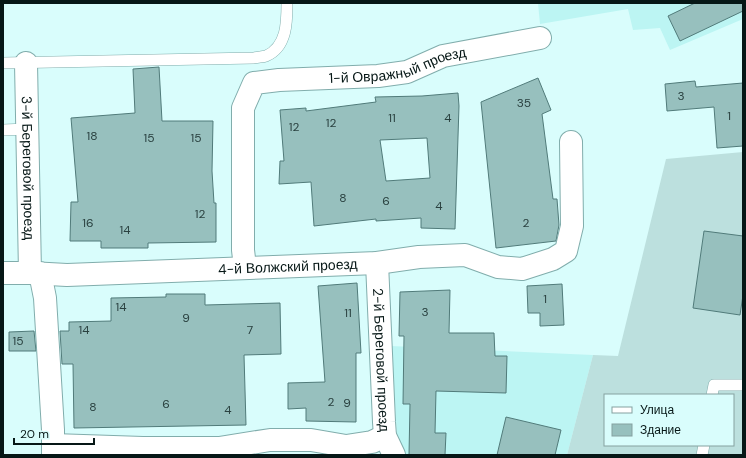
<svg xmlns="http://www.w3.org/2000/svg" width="746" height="458" font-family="'DM Sans',sans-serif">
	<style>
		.built { fill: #bcf5f3 }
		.pitch { fill: #bce0de; fill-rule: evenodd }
		.building { fill: #97c0be; stroke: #517b7a; fill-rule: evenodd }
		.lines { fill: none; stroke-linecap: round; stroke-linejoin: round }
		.service-casing { stroke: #81adac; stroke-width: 12 }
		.minor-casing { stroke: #81adac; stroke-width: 24 }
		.service { stroke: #fff; stroke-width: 11 }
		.minor { stroke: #fff; stroke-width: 22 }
		.labels { text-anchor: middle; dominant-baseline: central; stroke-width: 3.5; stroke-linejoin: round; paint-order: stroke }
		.number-label { font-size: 12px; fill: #2a4140 }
		.street-label { font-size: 14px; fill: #061716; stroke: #d9fdfc }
	</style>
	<rect width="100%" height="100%" fill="#d9fdfc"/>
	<!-- built -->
	<g class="built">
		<polygon points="538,3 743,3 743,19 670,50 660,28 633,30 628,9 540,24"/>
		<polygon points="391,346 593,355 567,455 402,455 398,449"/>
	</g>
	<!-- pitch -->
	<path class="pitch" d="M 743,152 L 743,455 L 567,455 L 593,355 L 618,356 L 666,159 ZM 605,395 L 733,395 L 733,445 L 605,445 Z"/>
	<!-- building -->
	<g class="building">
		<polygon points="695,3 743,3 743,11 680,41 668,16"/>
		<polygon points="159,67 162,121 213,121 212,171 214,203 216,203 216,242 148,243 148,248 101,248 101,241 70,241 71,202 78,202 71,118 135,113 133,69"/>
		<polygon points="538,78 551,110 542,114 553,199 557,199 559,225 556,241 496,248 481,102"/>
		<polygon points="695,81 696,87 743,83 743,146 717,148 714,107 667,111 665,84"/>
		<path d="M 458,93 L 459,106 L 455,229 L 421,228 L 421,218 L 376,221 L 376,219 L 314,226 L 311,182 L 279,184 L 280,161 L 284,161 L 280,110 L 306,108 L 306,111 L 376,102 L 375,97 L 422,96 ZM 427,138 L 430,178 L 386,181 L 380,140 Z"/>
		<polygon points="704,231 743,236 743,295 740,315 693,308"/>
		<polygon points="357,283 361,353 356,353 356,422 306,421 306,408 288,409 288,383 325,382 318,286"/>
		<polygon points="562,284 564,325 540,326 540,313 528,313 527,286"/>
		<polygon points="450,290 449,333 494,333 495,356 507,356 506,393 436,391 435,433 446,433 445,455 409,455 410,404 403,404 404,336 399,336 400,292"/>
		<polygon points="166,294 205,294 205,305 280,303 281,354 244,355 246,425 74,428 73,364 62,364 60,331 69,331 69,322 111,321 111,298 166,297"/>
		<polygon points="34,331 36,351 9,351 9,332"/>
		<polygon points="506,417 561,430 555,455 497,455"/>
	</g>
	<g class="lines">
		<!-- service casing -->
		<g class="service-casing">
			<g id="service">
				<path d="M 3,63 L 254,58 C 258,57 263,57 266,56 C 287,47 287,22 287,3"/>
				<polyline points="3,130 27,129"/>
				<polyline points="712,395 714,385 743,385"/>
				<polyline points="702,455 704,445"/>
			</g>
		</g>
		<!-- minor casing -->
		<g class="minor-casing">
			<g id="minor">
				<path id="s1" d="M 26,63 L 30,273"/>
				<path id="s2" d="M 377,263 L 384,422 L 385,436 L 394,455"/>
				<path id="s3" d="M 245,267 L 243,250 L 243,108 L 254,83 L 279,80 L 378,76 L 407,72 L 443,56 L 540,38"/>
				<path id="s4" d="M 3,273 L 30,273 L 67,275 L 377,263 L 419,257 L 465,255 L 498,267 L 522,269 L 553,259 L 566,251 L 572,226 L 571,142"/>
				<polyline points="40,273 45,298 53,430 53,455"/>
				<polyline points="53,445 143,448 219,448 270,440 311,440 346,446 372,442 385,436"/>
			</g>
		</g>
		<!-- service -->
		<use href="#service" class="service"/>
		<!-- minor -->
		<use href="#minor" class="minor"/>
	</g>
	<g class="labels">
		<!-- number labels -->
		<g class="number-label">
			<text x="681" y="96">3</text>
			<text x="524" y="103">35</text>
			<text x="729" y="116">1</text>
			<text x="392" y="118">11</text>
			<text x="448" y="118">4</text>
			<text x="331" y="123">12</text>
			<text x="294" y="127">12</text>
			<text x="92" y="136">18</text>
			<text x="149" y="138">15</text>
			<text x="196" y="138">15</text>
			<text x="343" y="198">8</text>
			<text x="386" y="201">6</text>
			<text x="439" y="206">4</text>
			<text x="200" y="214">12</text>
			<text x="88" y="223">16</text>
			<text x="526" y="223">2</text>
			<text x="125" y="230">14</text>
			<text x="545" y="299">1</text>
			<text x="121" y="307">14</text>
			<text x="425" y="312">3</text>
			<text x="348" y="313">11</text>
			<text x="186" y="318">9</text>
			<text x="84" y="330">14</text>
			<text x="250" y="330">7</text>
			<text x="18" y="341">15</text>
			<text x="331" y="402">2</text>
			<text x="347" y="403">9</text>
			<text x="166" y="404">6</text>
			<text x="93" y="407">8</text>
			<text x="228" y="410">4</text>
		</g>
		<!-- street labels -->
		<g class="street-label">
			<text stroke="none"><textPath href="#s3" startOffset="332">1-й Овражный проезд</textPath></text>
			<text stroke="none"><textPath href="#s1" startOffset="105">3-й Береговой проезд</textPath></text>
			<text stroke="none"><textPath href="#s4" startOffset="285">4-й Волжский проезд</textPath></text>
			<text stroke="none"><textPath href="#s2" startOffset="97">2-й Береговой проезд</textPath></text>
		</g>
	</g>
	<!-- border -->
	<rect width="746" height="458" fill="none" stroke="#061716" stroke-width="8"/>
	<!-- legend -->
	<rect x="604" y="394" width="130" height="52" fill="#d9fdfc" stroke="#85a1a0"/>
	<rect x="612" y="407" width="20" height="6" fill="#ffffff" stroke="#85a1a0"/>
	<text x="640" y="414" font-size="12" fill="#061716">Улица</text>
	<rect x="612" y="424" width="20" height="12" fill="#97c0be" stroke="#85a1a0"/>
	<text x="640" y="434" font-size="12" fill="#061716">Здание</text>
	<!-- scale -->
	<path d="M14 438v6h80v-6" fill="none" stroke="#061716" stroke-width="2"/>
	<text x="20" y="438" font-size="12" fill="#061716" stroke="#d9fdfc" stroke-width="3" paint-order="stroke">20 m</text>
</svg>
